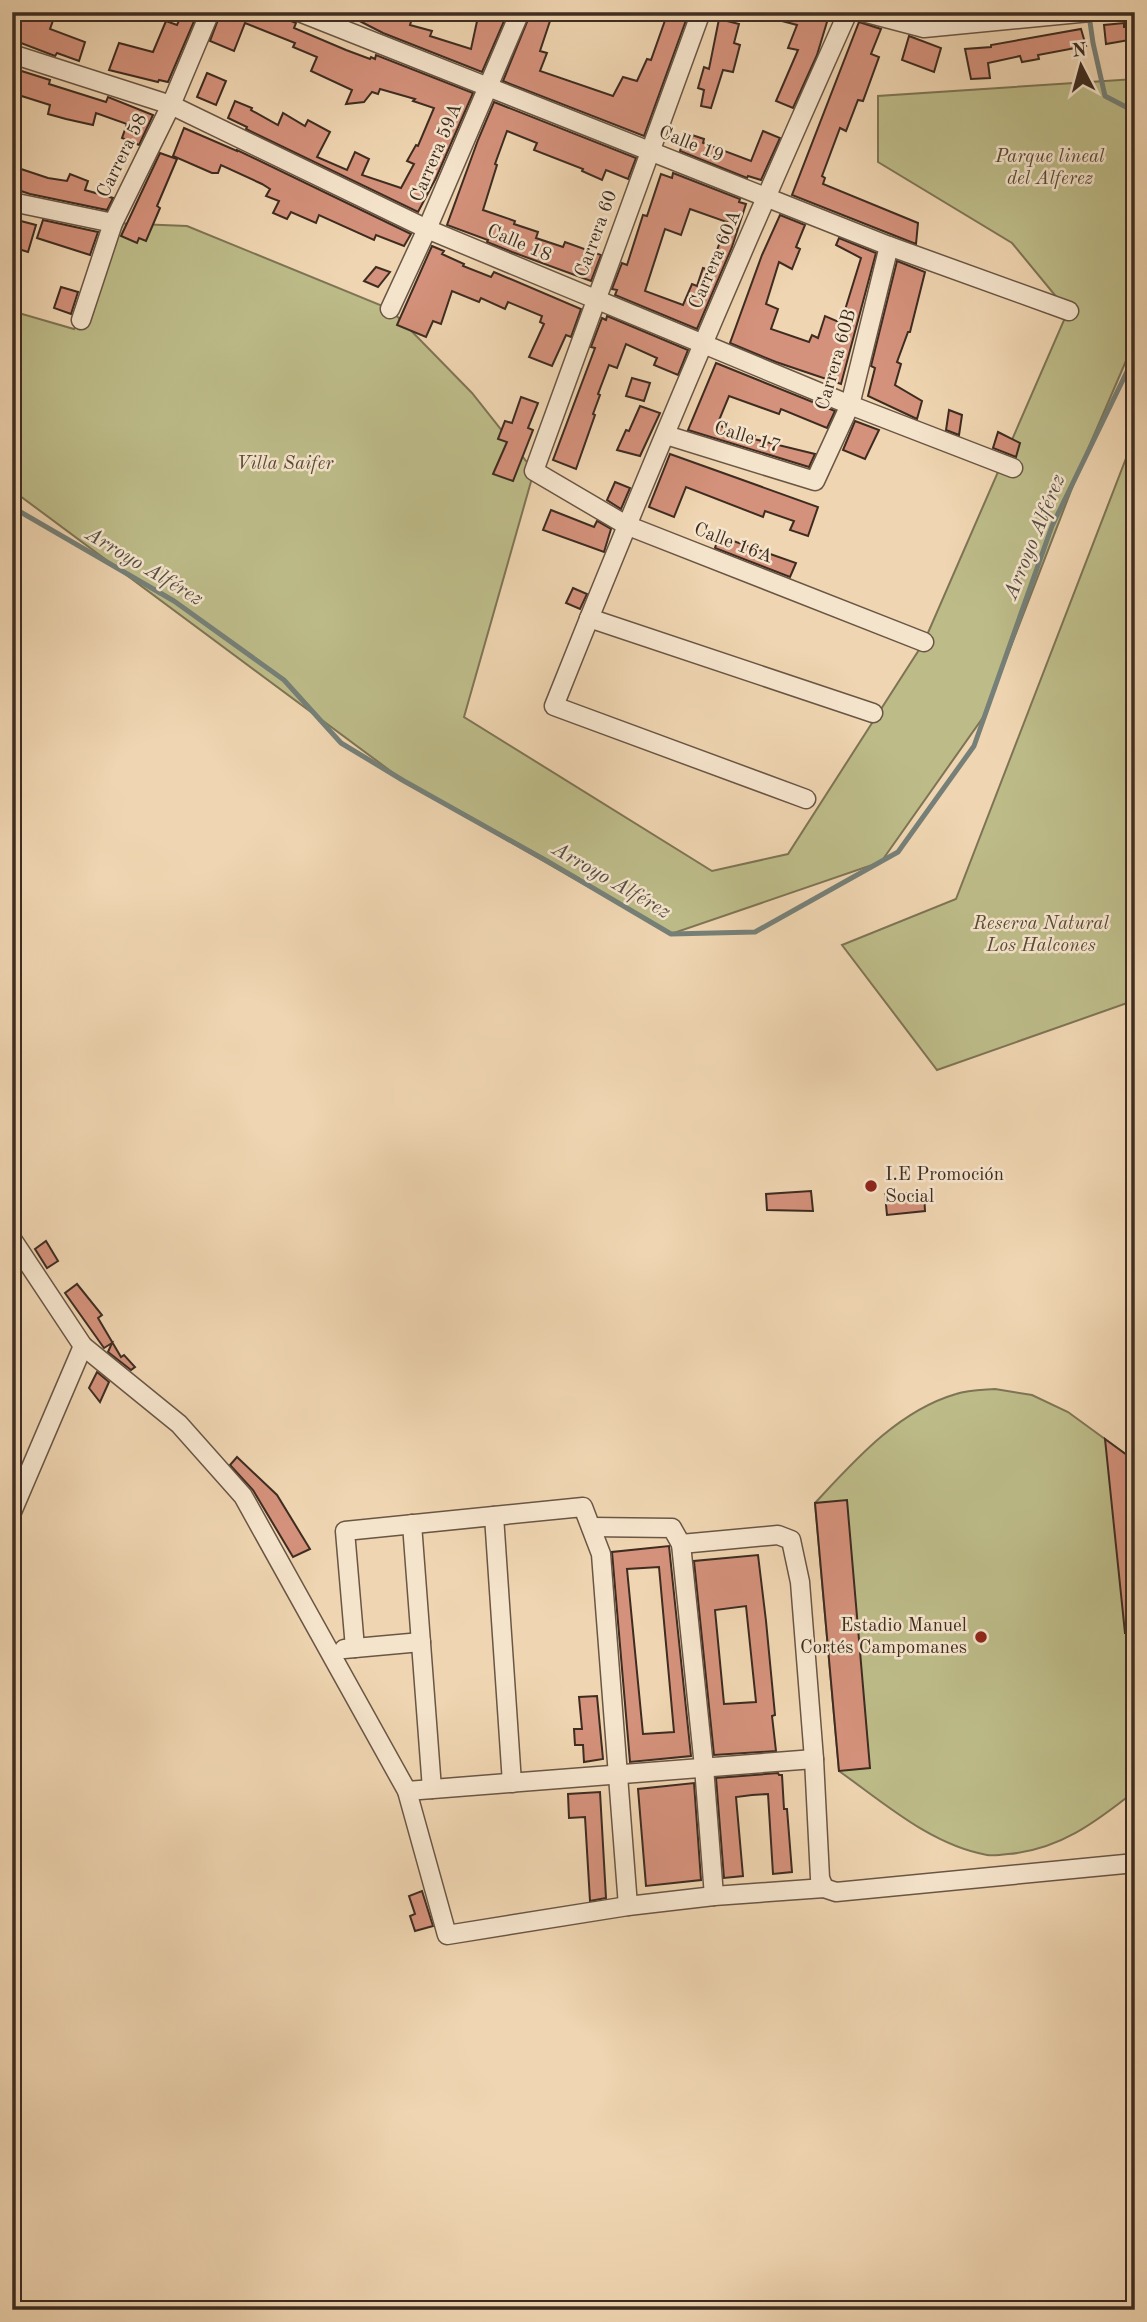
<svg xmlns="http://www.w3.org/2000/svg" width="1147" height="2322" font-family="'Old Standard TT',serif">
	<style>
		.green { fill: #bdbc89; stroke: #7e7455; stroke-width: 2 }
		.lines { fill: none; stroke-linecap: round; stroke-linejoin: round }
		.stream { stroke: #768078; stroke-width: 5 }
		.building { fill: #d4917b; stroke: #3e2c21; stroke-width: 2; fill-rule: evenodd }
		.minor-casing { stroke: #6a5645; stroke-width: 21 }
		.minor { stroke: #f5e4cc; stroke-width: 18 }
		.poi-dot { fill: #8f2418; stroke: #f5e4cc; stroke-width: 2.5 }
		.labels { text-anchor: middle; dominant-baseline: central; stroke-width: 5; stroke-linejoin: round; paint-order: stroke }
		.street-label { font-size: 19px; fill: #3e2c21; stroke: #f5e4cc }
		.park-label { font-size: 19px; font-style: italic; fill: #574936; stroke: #f5e4cc }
		.poi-label { font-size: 19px; fill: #3e2c21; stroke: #f5e4cc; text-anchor: start }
		.water-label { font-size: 21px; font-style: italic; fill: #554f45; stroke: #f5e4cc }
	</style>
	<rect width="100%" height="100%" fill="#efd5b1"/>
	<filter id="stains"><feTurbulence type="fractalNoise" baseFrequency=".00286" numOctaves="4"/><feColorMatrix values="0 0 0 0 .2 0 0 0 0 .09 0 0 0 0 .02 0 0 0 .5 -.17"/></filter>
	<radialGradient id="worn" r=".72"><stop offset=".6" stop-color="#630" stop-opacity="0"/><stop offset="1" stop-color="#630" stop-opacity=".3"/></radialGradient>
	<!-- green -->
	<g class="green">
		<polygon points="1135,79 1135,340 1079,470 984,716 881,862 671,934 404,781 12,490 12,311 74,329 81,320 113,223 187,226 390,309 472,393 534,471 464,717 712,871 788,854 924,642 1068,311 1012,243 878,162 878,96"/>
		<polygon points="1135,435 1135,956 1130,1002 937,1070 842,945 956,899"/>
		<path d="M 995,1389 L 1032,1395 L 1068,1412 L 1135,1461 L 1135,1791 C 1096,1822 1059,1850 1008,1854 C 1001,1855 993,1856 987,1855 C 931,1845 884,1803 839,1771 L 815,1503 C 855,1460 898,1411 956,1394 C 968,1390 982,1390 995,1389 Z"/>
	</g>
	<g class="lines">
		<!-- stream -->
		<g class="stream">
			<polyline points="1089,15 1093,43 1105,96 1126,107 1135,102"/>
			<polyline points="12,507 174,601 284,680 341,743 404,781 547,861 671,934 755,932 898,852 974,746 1052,526 1135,355"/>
		</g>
	</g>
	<!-- building -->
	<g class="building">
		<polygon points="24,12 56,12 50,29 85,42 79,61 57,53 55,56 13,40"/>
		<polygon points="183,12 198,12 168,82 159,80 158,82 109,70 119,43 153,52 166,21 177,25"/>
		<polygon points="221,12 269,12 296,23 294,28 346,50 370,59 371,57 375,59 376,55 473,93 436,178 418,212 246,129 247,127 228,118 235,101 252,108 251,110 278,125 283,113 305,126 308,120 330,132 317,157 347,170 355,152 369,159 362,175 401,188 414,164 407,161 416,145 418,146 434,108 413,101 415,99 380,89 378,94 372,92 364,102 346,104 352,90 311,71 317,57 293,47 295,43 245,23 234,51 210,41"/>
		<polygon points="342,12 414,12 410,25 432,31 430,36 471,49 479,12 508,12 482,72 383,33"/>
		<polygon points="531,12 553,12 540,51 547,53 540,71 613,96 623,77 637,81 647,59 651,60 668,12 689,12 644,136 503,81"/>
		<polygon points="768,12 830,12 817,55 793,108 776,101 798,50 788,48 797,25 767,17"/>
		<polygon points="719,19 739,24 734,43 740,45 733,72 723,70 711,108 701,106 704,90 698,88 704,67 709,69"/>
		<polygon points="859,22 881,29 871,54 879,57 863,101 858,100 846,131 840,128 822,176 825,178 823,184 918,223 916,244 792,195"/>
		<polygon points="1124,23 1124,27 1135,27 1135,39 1106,44 1104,25"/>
		<polygon points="1081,29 1086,46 1038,55 1039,59 1022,62 1020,56 988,63 990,78 971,79 965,49 991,47 991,45"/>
		<polygon points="909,36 941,48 934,72 902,60"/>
		<polygon points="12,68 50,80 49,84 106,102 108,97 153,115 139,145 122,138 127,124 96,113 93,125 66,119 48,114 50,105 12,93"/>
		<polygon points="207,73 226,81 216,105 197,97"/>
		<polygon points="494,102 636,158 628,179 606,170 602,180 582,171 583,169 534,150 537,143 507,131 495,164 497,165 483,210 515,221 514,224 538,232 536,238 563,247 565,242 601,255 591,281 512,252 487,242 488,240 447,225 478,140"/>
		<polygon points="184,128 237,151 237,150 411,234 404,246 376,235 374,240 319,215 316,223 291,212 287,219 273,213 279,201 266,196 270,189 262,184 221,165 218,173 212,173 173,156"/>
		<polygon points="763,131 780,138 761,180 748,176 747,178 680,151 686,133 704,139 703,143 751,161"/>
		<polygon points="160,153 177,159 157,206 160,208 146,241 139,238 137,243 121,236"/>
		<polygon points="18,168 48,178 67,181 70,174 88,181 85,190 113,198 107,210 30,194 12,188"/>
		<path d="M 673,173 L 740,199 L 739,202 L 746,204 L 732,247 L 697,329 L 615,295 L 617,290 L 612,289 L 622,263 L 627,265 L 643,215 L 647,216 L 661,174 L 672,178 ZM 690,209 L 727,222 L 710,270 L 703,268 L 697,286 L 692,284 L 683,305 L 645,291 L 665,229 L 681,235 Z"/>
		<polygon points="780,215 805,225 796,247 800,249 792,269 779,262 766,304 778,309 771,329 809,342 812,335 818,338 825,316 841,323 861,258 836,245 839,238 876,253 841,384 776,362 730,343 762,255"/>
		<polygon points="17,220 36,225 28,252 12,247 12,237"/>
		<polygon points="43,220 98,232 90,255 37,238"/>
		<polygon points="432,246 444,251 442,254 464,264 463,266 491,277 494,272 581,309 571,337 566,335 552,366 529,357 544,324 540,322 542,316 508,302 505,309 481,298 479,302 452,291 441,324 433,321 426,337 397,325"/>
		<polygon points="897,261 925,272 910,332 908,332 897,362 901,364 895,385 922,401 917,419 868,396 875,368 871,366"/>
		<polygon points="376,267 390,272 378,287 364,281"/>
		<polygon points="61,287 78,292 71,314 54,308"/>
		<polygon points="607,316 688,350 678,375 654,365 657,358 626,344 617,368 609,365 598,394 600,395 593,414 595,415 576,469 553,460 595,348 591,347 602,318 606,320"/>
		<polygon points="716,363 835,411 827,428 781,409 779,414 729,396 717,425 755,436 754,439 815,454 809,467 688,430"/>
		<polygon points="632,378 650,383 644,401 626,396"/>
		<polygon points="521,397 538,403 528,428 533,430 513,481 493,474 507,442 498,439 505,421 512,423"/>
		<polygon points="640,406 660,413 640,456 617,450 626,430 629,431"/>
		<polygon points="949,410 962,415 959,435 946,430"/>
		<polygon points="855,421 879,430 865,459 843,450"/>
		<polygon points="998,432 1020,443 1016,457 993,448"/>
		<polygon points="670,454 818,507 808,536 790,530 794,521 765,511 763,517 686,487 674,517 649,507"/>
		<polygon points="615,482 630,488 621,509 607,500"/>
		<polygon points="551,510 594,527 597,521 611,529 604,552 543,530"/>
		<polygon points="719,536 796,563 790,577 715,548"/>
		<polygon points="573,588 587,594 580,609 566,603"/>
		<polygon points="811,1191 813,1211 767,1210 766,1194"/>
		<polygon points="924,1193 925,1211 887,1215 885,1194"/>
		<polygon points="46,1241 58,1261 47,1268 35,1249"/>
		<polygon points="77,1284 102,1315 98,1318 121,1357 124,1355 135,1367 131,1370 108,1352 112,1343 104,1348 65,1293"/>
		<polygon points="97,1372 109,1382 100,1402 89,1388"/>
		<polygon points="1105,1439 1135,1461 1135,1633 1125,1633"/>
		<polygon points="237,1457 277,1495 310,1549 293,1557 253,1490 230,1465"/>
		<polygon points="847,1500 870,1768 839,1771 815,1503"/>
		<path d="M 669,1546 L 691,1756 L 630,1762 L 612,1552 ZM 659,1567 L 674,1732 L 643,1734 L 627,1569 Z"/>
		<path d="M 758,1555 L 766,1621 L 775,1715 L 772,1716 L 776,1751 L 714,1755 L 694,1561 ZM 746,1606 L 756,1702 L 724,1704 L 715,1610 Z"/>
		<polygon points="597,1696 603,1759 584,1762 583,1745 575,1745 574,1729 582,1729 579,1697"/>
		<polygon points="778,1773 779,1775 782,1775 784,1809 787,1809 792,1872 773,1874 768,1794 752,1795 736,1797 743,1876 724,1878 716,1778"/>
		<polygon points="694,1783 701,1880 646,1886 638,1789"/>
		<polygon points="600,1792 606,1898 590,1901 585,1817 569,1818 568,1794"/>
		<polygon points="422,1891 433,1926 415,1931 410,1916 415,1914 409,1896"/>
	</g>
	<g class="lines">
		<!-- minor casing -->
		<g class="minor-casing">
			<g id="minor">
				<polyline points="299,12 889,246 1069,311"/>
				<polyline points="701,12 534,471 626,525 924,642"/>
				<polyline points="863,12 924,28 1090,12"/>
				<polyline points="12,54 171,105 427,229 850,405 1013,468"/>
				<polyline points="12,202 113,223"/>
				<polyline points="390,309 427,229 520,12"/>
				<polyline points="81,320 113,223 171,105 210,12"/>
				<polyline points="666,435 815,481 850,405 889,246"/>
				<polyline points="589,618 873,713"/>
				<path d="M 806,799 L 554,706 C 647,472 745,242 848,12"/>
				<polyline points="12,1239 83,1346 179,1424 243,1496 407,1791 447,1935 628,1906 714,1896 824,1888 836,1892 1135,1863"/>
				<polyline points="12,1512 83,1346"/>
				<polyline points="494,1516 512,1783"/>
				<polyline points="412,1524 432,1789"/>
				<polyline points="591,1527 672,1528 681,1544 778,1535 791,1540 800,1582 814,1759 820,1878 824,1888"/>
				<polyline points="681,1544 704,1767 714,1896"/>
				<polyline points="355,1648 345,1531 583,1507 601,1554 628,1906"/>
				<polyline points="344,1649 421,1642"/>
				<polyline points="407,1791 814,1759"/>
			</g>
		</g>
		<!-- minor -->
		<use href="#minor" class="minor"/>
	</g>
	<!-- markers -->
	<g class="poi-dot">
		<circle cx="871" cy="1186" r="7"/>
		<circle cx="981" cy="1637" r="7"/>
	</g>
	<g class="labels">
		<!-- street labels -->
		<g class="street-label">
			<text transform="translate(691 145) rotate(22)">Calle 19</text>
			<text transform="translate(437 153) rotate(-67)">Carrera 59A</text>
			<text transform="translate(123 156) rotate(-64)">Carrera 58</text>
			<text transform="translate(597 234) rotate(-70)">Carrera 60</text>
			<text transform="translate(519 244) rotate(23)">Calle 18</text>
			<text transform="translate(716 260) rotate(-67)">Carrera 60A</text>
			<text transform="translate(837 360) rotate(-74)">Carrera 60B</text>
			<text transform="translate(747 438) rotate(17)">Calle 17</text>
			<text transform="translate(733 544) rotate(21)">Calle 16A</text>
		</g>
		<!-- park labels -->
		<g class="park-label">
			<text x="1050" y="157">Parque lineal<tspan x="1050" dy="22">del Alferez</tspan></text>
			<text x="285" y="464">Villa Saifer</text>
			<text x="1041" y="924">Reserva Natural<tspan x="1041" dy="22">Los Halcones</tspan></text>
		</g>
		<!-- poi labels -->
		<g class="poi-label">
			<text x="885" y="1175">I.E Promoción<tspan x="885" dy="22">Social</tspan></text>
			<text x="967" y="1626" text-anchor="end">Estadio Manuel<tspan x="967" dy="22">Cortés Campomanes</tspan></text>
		</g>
		<!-- water labels -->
		<g class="water-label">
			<text transform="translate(1035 537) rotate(-68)">Arroyo Alférez</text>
			<text transform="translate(144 567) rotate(31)">Arroyo Alférez</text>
			<text transform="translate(611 881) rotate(30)">Arroyo Alférez</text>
		</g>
	</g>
	<!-- margin -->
	<rect width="1147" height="2322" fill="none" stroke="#efd5b1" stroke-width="42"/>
	<rect x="14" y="14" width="1119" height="2294" fill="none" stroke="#3e2c21" stroke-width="3.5"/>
	<rect x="21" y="21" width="1105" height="2280" fill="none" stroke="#3e2c21" stroke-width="2"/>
	<!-- north arrow -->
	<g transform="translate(1081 66) rotate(354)" stroke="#f5e4cc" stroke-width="5" paint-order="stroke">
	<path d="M0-5L12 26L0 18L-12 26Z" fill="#3e2c21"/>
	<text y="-10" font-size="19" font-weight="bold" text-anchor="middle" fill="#3e2c21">N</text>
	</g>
	<rect width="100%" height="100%" filter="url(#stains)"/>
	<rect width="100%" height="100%" fill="url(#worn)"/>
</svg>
